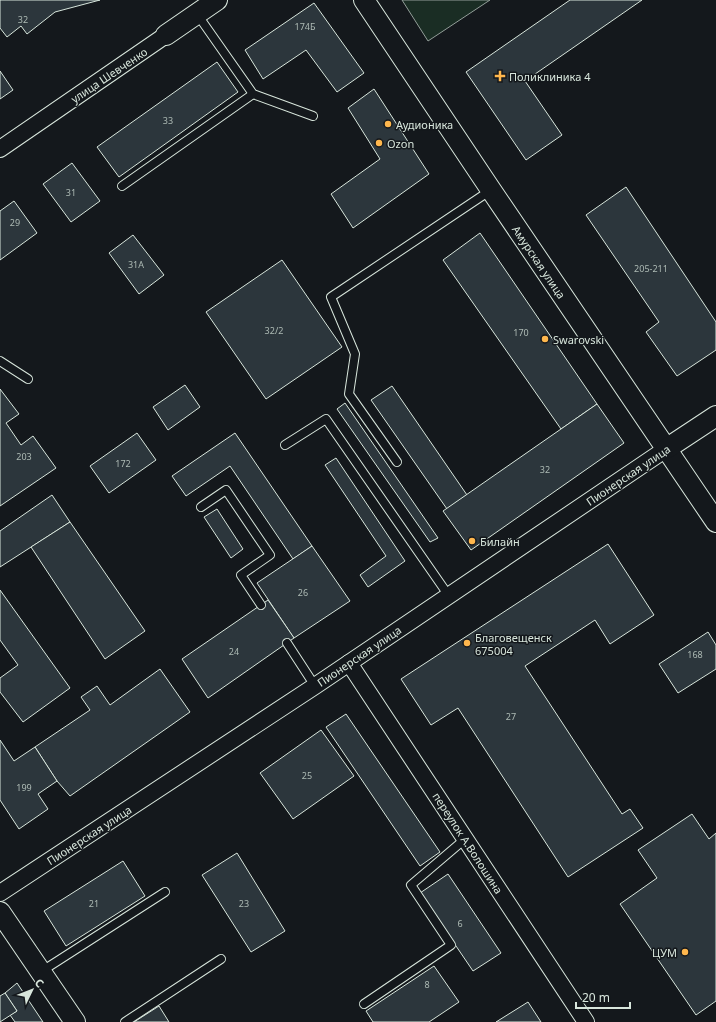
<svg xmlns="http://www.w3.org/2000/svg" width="716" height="1022" font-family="'Noto Sans',sans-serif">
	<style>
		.green { fill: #1a2d24; stroke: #939e99 }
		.building { fill: #2c363c; stroke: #d8e6dc }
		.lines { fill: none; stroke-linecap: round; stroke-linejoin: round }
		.service-casing { stroke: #d8e6dc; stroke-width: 10 }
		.minor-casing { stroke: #d8e6dc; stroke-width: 18 }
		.tertiary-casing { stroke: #d8e6dc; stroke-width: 22 }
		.service { stroke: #14181c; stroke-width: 8 }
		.minor { stroke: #14181c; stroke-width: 16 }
		.tertiary { stroke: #14181c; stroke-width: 20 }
		.poi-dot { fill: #ffb74d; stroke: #14181c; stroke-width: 1.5 }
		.labels { text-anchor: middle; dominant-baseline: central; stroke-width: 3; stroke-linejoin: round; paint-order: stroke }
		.number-label { font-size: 9px; fill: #adbab4 }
		.street-label { font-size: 11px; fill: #d8e6dc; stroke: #14181c }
		.poi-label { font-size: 11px; fill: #d8e6dc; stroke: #14181c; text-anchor: start }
	</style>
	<rect width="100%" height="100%" fill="#14181c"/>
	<!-- green -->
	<polygon class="green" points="402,0 490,0 428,41"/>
	<!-- building -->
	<g class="building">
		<polygon points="0,0 100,0 55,12 27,34 21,26 7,37 0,28"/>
		<polygon points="570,0 642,0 525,81 562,135 526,160 466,72"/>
		<polygon points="314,3 364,73 337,92 306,50 263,79 245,50"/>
		<polygon points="217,62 238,92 119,177 97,147"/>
		<polygon points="0,71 13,90 0,99"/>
		<polygon points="374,89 429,174 353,228 331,194 380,159 348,108"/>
		<polygon points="72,163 100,201 71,222 43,184"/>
		<polygon points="626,187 716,322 716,350 677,376 646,332 659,322 586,215"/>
		<polygon points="14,201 37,233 0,260 0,211"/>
		<polygon points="480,233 597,404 561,429 443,260"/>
		<polygon points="133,235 164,275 139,294 109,253"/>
		<polygon points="282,260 342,347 266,399 206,312"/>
		<polygon points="185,385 200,407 168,430 153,407"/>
		<polygon points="392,386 467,495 447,509 371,400"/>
		<polygon points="0,389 19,414 6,423 21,445 33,436 56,468 0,506"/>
		<polygon points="345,403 438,538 430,542 337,409"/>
		<polygon points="597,404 624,443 471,550 443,511"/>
		<polygon points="137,433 156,460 109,493 90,466"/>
		<polygon points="235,433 312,546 293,559 230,466 186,496 172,476"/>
		<polygon points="336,458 405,561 368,587 360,575 386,556 325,465"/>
		<polygon points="52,495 70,522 0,567 0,531"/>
		<polygon points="217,509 243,549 231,558 204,517"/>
		<polygon points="70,522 145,631 105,659 31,547"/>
		<polygon points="608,544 654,615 610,644 595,620 525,666 622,814 630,809 643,828 568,877 458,708 431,725 401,679"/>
		<polygon points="312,546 350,601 294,638 257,583"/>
		<polygon points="0,590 70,688 23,722 0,692 0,678 18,665 0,640"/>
		<polygon points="268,600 294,638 208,698 182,659"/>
		<polygon points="708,632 716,645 716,669 678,693 659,664"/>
		<polygon points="160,669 190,712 70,796 57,781 35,747 90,710 81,697 97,686 110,705"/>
		<polygon points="346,714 440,852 420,866 326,727"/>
		<polygon points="321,730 354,776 293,819 260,773"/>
		<polygon points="0,740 14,761 35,747 57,781 38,794 48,809 19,829 0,800"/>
		<polygon points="692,814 709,839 716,833 716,1001 696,1015 620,904 657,878 638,850"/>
		<polygon points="237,853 285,931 251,952 202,875"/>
		<polygon points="123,861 145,896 66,946 44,911"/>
		<polygon points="448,874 501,953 473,971 420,893"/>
		<polygon points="434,966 459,1002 429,1022 373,1022 366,1011"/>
		<polygon points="17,983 43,1022 15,1022 10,1015 17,1011 5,993"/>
		<polygon points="5,993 17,1011 0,1022 0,996"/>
		<polygon points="528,1002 541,1022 496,1022"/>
		<polygon points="159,1006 169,1022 134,1022"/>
	</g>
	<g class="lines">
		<!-- service casing -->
		<g class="service-casing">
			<g id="service">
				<polyline points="197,14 253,94 313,116"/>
				<polyline points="122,186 253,94"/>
				<polyline points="0,361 28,379"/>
				<polyline points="285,445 326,419 449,596"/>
				<polyline points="397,462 349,394 355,354 331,297 491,190"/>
				<polyline points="201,507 226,490 270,555 241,575 261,605"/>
				<polyline points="287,643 315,686"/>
				<polyline points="42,971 165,892"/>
				<polyline points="364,1004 451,945 411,885 465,839"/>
				<polyline points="125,1022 221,959"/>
			</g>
		</g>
		<!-- minor casing -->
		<g class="minor-casing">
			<g id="minor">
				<polyline points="0,149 166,35"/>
				<polyline points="349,663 586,1022"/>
				<polyline points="0,893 315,686 666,449"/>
			</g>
		</g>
		<!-- tertiary casing -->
		<g class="tertiary-casing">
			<g id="tertiary">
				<polyline points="364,0 491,190 716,522"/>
				<polyline points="166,35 217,0"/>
				<polyline points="666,449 716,416"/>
				<polyline points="0,912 75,1022"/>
			</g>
		</g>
		<!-- service -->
		<use href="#service" class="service"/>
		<!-- minor -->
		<use href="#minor" class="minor"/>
		<!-- tertiary -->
		<use href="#tertiary" class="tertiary"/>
	</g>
	<!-- markers -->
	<g class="poi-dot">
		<path d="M498 70h4v4h4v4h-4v4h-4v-4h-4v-4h4z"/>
		<circle cx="388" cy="124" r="4"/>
		<circle cx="379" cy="143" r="4"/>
		<circle cx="545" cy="339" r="4"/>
		<circle cx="472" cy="541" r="4"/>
		<circle cx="467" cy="643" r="4"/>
		<circle cx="685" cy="952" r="4"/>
	</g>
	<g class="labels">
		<!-- number labels -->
		<g class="number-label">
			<text x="23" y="19">32</text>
			<text x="305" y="26">174Б</text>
			<text x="168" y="120">33</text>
			<text x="71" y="192">31</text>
			<text x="15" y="222">29</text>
			<text x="136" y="264">31А</text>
			<text x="651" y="268">205-211</text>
			<text x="274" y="330">32/2</text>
			<text x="521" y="332">170</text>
			<text x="24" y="456">203</text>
			<text x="123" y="463">172</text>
			<text x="545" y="469">32</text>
			<text x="303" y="592">26</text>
			<text x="234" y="651">24</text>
			<text x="695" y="654">168</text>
			<text x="511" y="716">27</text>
			<text x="307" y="775">25</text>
			<text x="24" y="787">199</text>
			<text x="94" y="903">21</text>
			<text x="244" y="903">23</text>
			<text x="460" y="923">6</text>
			<text x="427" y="984">8</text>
		</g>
		<!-- street labels -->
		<g class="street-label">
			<text transform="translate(109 75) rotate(-34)">улица Шевченко</text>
			<text transform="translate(539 262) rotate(56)">Амурская улица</text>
			<text transform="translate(628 475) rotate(-34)">Пионерская улица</text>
			<text transform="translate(359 656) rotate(-34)">Пионерская улица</text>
			<text transform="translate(89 835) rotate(-33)">Пионерская улица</text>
			<text transform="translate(468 843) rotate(57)">переулок А.Волошина</text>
		</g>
		<!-- poi labels -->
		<g class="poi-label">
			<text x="509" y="76">Поликлиника 4</text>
			<text x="396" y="124">Аудионика</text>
			<text x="387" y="143">Ozon</text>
			<text x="553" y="339">Swarovski</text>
			<text x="480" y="541">Билайн</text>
			<text x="475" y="637">Благовещенск<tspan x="475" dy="13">675004</tspan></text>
			<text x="677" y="952" text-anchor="end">ЦУМ</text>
		</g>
	</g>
	<!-- north arrow -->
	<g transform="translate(32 990) rotate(47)" stroke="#14181c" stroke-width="3" paint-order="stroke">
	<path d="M0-3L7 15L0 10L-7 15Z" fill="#d8e6dc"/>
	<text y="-6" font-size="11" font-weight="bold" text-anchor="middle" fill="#d8e6dc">С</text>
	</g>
	<!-- scale -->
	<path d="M576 1002v6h54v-6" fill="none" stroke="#d8e6dc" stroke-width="2"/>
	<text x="582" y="1002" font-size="12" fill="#d8e6dc" stroke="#14181c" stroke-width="3" paint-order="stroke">20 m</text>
</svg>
